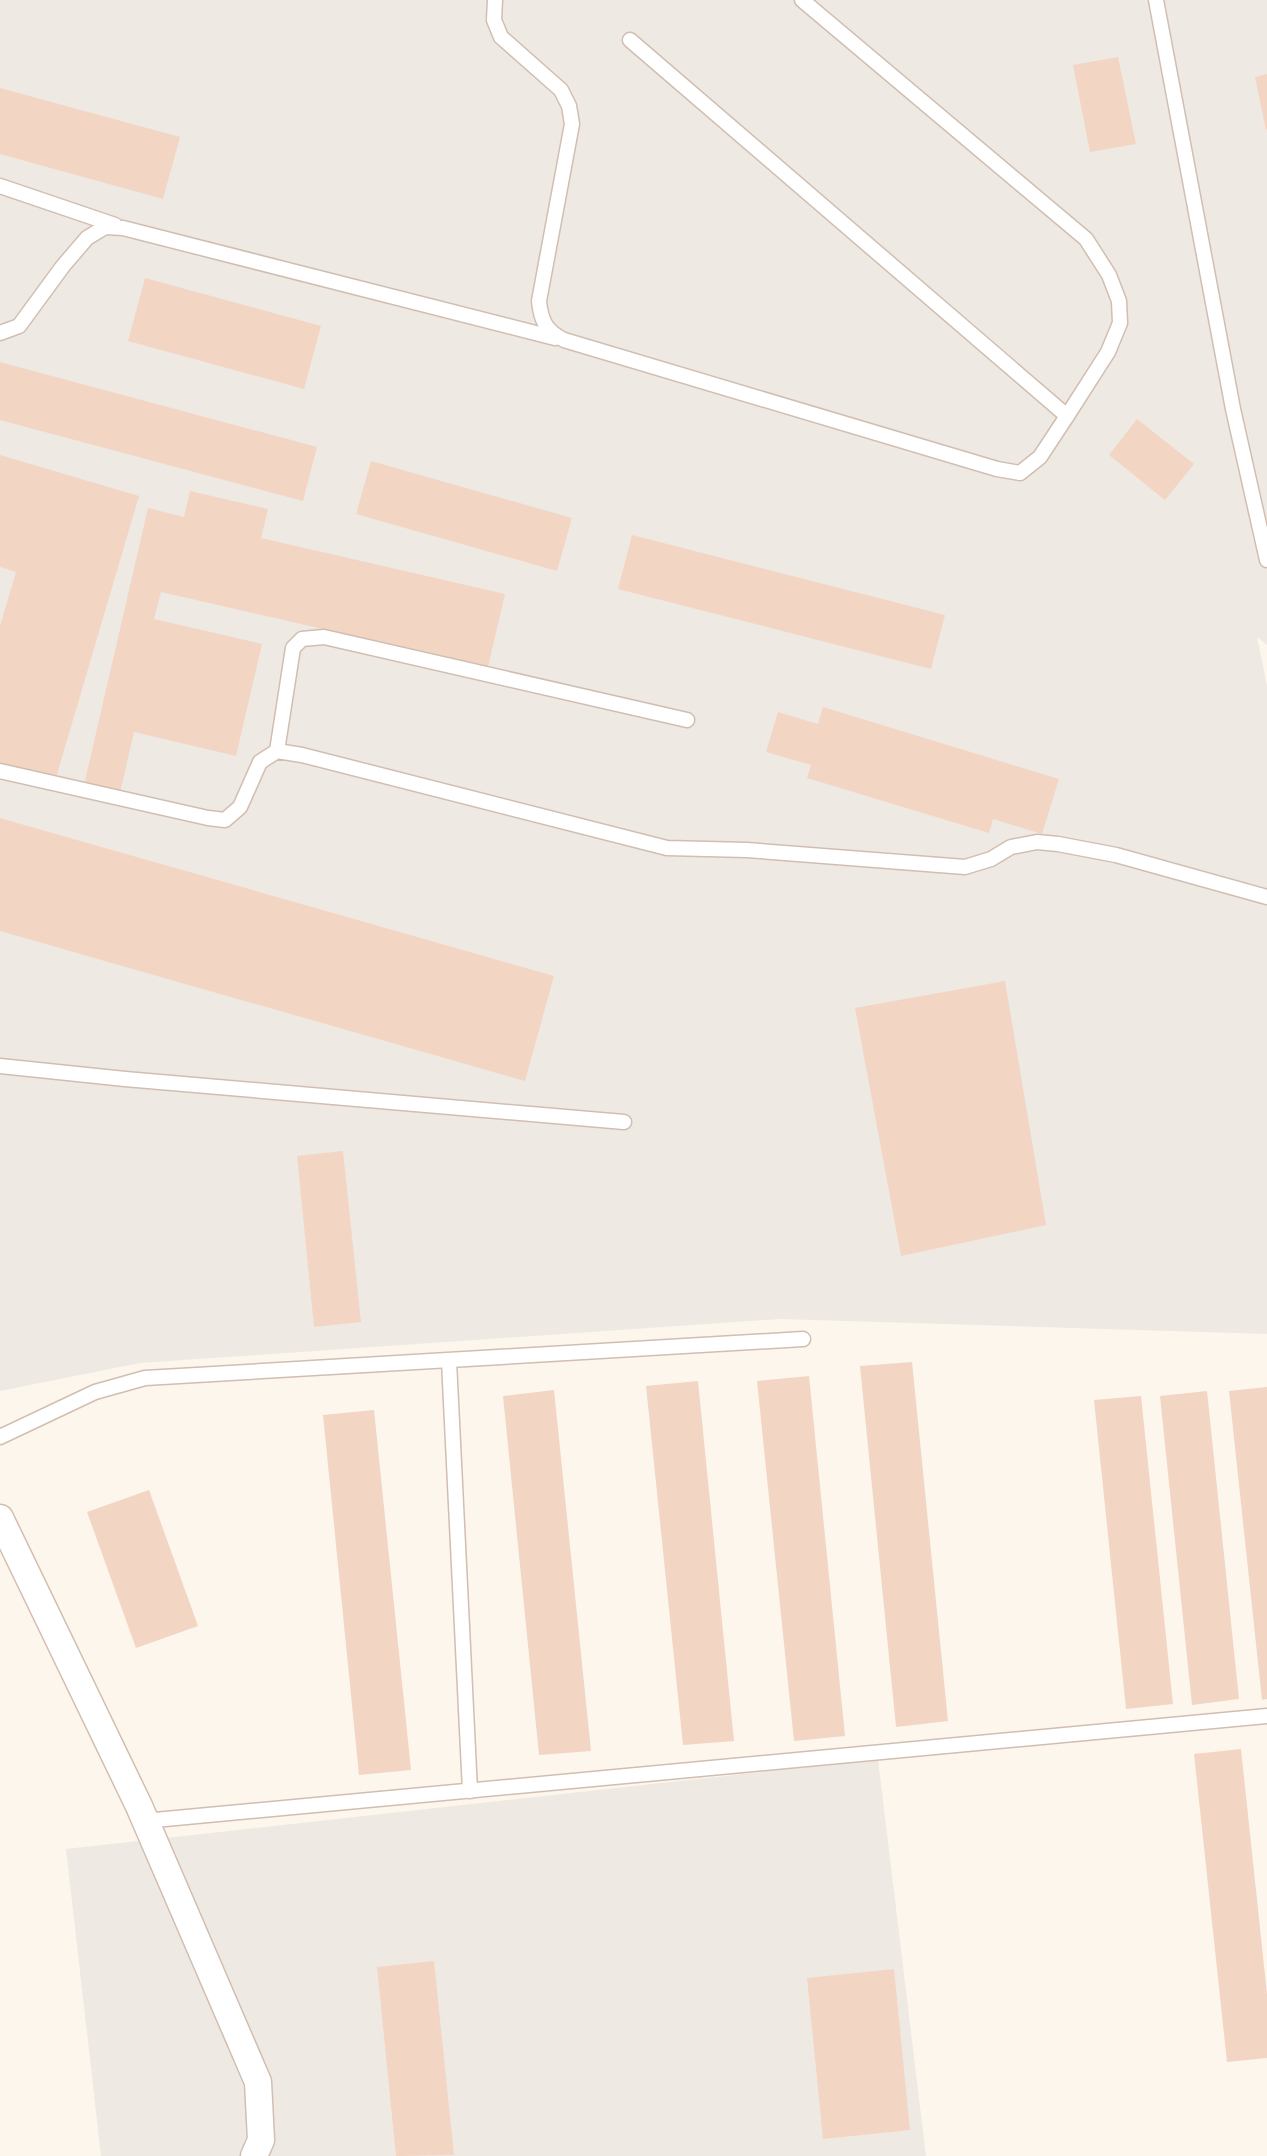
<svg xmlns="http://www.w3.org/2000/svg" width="1267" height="2156" font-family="'Golos Text',sans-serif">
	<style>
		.industrial { fill: #efe9e4 }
		.building { fill: #f3d5c3 }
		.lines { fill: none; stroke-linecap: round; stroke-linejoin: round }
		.service-casing { stroke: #d1beb0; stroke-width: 17 }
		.minor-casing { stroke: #d1beb0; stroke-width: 29 }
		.service { stroke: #fff; stroke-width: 14 }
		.minor { stroke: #fff; stroke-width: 26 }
	</style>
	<rect width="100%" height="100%" fill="#fdf6ec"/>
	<!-- industrial -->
	<g class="industrial">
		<polygon points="0,0 1267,0 1267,645 1257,637 1267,686 1267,1334 780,1319 140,1363 0,1391"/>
		<polygon points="878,1759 926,2156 101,2156 66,1849"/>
	</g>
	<!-- building -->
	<g class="building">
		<polygon points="1118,57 1136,144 1090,152 1073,65"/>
		<polygon points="1267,74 1267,129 1266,130 1255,77"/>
		<polygon points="0,88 180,137 163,199 0,154"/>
		<polygon points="145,278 321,326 304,389 128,341"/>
		<polygon points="0,362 317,447 303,501 0,420"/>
		<polygon points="1137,419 1194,464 1165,500 1109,455"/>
		<polygon points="0,455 139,496 55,781 0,765 0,626 16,572 0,567"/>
		<polygon points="371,461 572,518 557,571 356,514"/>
		<polygon points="190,491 268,509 261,538 505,594 488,667 161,592 154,619 262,644 236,756 134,732 120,793 84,785 148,508 184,517"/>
		<polygon points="632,535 945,615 931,669 618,589"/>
		<polygon points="823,707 1059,779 1042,834 993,819 989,833 807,778 811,765 766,752 778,712 818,724"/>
		<polygon points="0,818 554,976 525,1081 0,931"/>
		<polygon points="1005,981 1046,1225 901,1256 855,1008"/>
		<polygon points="343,1151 361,1322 314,1327 297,1156"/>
		<polygon points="912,1362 948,1721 896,1727 860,1366"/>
		<polygon points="809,1376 845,1736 794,1741 757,1381"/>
		<polygon points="698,1381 734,1741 683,1745 646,1386"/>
		<polygon points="1267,1387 1267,1699 1262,1700 1229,1391"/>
		<polygon points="554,1390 591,1751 539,1755 503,1396"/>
		<polygon points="1207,1391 1239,1699 1192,1705 1160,1396"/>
		<polygon points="1141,1396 1173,1704 1126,1709 1094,1400"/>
		<polygon points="374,1410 411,1770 359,1775 323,1415"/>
		<polygon points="149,1490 198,1626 136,1648 87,1512"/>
		<polygon points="1241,1749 1267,1994 1267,2058 1227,2062 1194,1754"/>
		<polygon points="434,1961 454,2155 396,2156 377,1967"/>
		<polygon points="894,1969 910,2130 823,2139 807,1978"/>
	</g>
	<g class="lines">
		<!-- service casing -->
		<g class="service-casing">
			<g id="service">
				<path d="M 495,0 L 494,20 L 501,37 L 561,90 L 569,106 L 572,124 L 539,301 C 541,321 546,331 564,340 L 997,469 L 1020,473 L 1040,457 L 1067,416 L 1108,352 L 1120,323 L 1119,301 L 1109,275 L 1086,239 L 802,0"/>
				<polyline points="1156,0 1233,409 1267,560"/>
				<polyline points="630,40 1067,416"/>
				<polyline points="0,186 115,225"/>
				<polyline points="0,333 19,326 63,266 87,238 105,227 123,228 555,338"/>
				<polyline points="277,751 293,648 302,639 324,637 687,720"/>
				<polyline points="0,771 208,818 225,820 240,807 260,762 277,751 302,755 667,848 747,850 965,867 991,859 1011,847 1037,842 1058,844 1116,855 1267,897"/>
				<polyline points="0,1066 125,1079 624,1122"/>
				<polyline points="449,1361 470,1791"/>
				<polyline points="0,1437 95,1392 145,1378 803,1339"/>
				<polyline points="144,1821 1267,1716"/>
			</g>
		</g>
		<!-- minor casing -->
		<g class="minor-casing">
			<polyline id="minor" points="0,1518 139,1806 258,2082 261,2140 254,2156"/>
		</g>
		<!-- service -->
		<use href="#service" class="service"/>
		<!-- minor -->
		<use href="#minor" class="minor"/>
	</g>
</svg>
